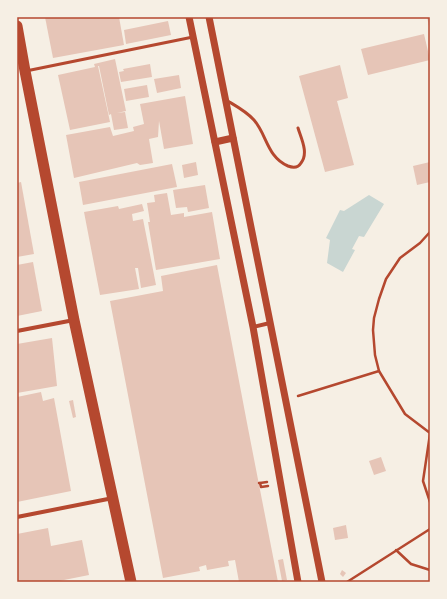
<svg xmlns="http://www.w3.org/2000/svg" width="447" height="599" font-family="'Fira Sans Condensed',sans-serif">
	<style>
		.water { fill: #c9d6d2 }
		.building { fill: #e6c5b7 }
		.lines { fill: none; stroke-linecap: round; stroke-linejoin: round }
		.path { stroke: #b5482f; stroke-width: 2.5 }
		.service { stroke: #b5482f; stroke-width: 3 }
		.minor { stroke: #b5482f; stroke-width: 4 }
		.tertiary { stroke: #b5482f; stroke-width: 7 }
		.trunk { stroke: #b5482f; stroke-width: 11 }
		.neatline { fill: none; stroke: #b5482f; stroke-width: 1.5 }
	</style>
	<rect width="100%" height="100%" fill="#f6efe4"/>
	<!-- water -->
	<polygon class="water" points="369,195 384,204 364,237 359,236 352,249 355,250 343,272 327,263 330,240 326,238 340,210 344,211"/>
	<!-- building -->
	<g class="building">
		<polygon points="45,17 119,17 124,45 53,58"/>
		<polygon points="427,17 430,17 430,26 429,26"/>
		<polygon points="168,21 171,35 126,44 124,30"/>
		<polygon points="424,34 430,60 368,75 361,49"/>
		<polygon points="115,59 126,111 117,113 125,112 128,128 114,130 111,114 109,115 99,66 98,66 110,122 70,130 58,75 95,67 94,64"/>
		<polygon points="150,64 152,77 121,82 119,72 124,71 123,69"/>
		<polygon points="340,65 348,98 337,101 354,165 325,172 299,76"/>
		<polygon points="179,75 181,88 157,93 154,79"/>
		<polygon points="147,85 149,97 126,101 124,89"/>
		<polygon points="185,96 193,144 164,149 159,121 158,137 149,139 153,163 140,165 137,163 74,178 66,135 110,127 113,136 134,131 133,127 144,124 140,104"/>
		<polygon points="196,162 198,175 184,178 182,165"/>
		<polygon points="430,162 430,182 417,185 413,166"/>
		<polygon points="172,164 177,187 83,205 79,182"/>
		<polygon points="21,182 34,254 17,257 17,183"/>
		<polygon points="205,185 209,208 188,212 187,207 176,208 173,190"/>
		<polygon points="167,193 171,215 184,213 184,217 212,212 220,259 156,270 148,222 150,222 147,203 155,202 154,195"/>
		<polygon points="142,204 144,211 132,214 133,221 143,219 156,285 141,288 138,268 135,268 139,289 100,295 84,212 118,206 119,209"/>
		<polygon points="33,262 42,311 17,316 17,265"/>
		<polygon points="217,265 247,423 278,582 239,582 235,560 228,561 229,566 207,570 206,565 199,567 200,571 163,578 110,301 163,291 161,276"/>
		<polygon points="52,338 57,386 17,393 17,344"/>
		<polygon points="41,392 43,401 54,398 71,491 17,502 17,397"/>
		<polygon points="73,400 76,417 73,418 69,401"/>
		<polygon points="381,457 386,471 374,475 369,461"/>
		<polygon points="346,525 348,538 335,540 333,528"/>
		<polygon points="48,528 51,546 82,540 89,575 54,582 17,582 17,534"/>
		<polygon points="283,559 287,580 282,581 278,560"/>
		<polygon points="342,570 346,573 343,577 340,574"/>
	</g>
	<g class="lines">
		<!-- path -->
		<g class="path">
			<polyline points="430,232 420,243 400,258 386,279 379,299 374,318 373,330 375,355 379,371 405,414 430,433"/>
			<polyline points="298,396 379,371"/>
			<polyline points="430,434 423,481 430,502"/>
			<polyline points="259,483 260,483 261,487 268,486"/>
			<polyline points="260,483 267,482"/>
			<polyline points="396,550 411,564 430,570"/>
			<polyline points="347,582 430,529"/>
		</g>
		<!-- service -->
		<g class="service">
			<polyline points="26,71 193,37"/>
			<path d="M 226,100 C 236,106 246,111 254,120 C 267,135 267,157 288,166 C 293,168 298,168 301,163 C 309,153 301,138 298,128"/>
		</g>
		<!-- minor -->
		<g class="minor">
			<polyline points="253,327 270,323"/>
			<polyline points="17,331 74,320"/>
			<polyline points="17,517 113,498"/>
		</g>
		<!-- tertiary -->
		<g class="tertiary">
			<polyline points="189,17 253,327 298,582"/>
			<polyline points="209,17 322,582"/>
			<polyline points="215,142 233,138"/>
		</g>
		<!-- trunk -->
		<polyline class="trunk" points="17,26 25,71 74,320 131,582"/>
	</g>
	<!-- border -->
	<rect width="447" height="599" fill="none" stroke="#f6efe4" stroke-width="36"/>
	<rect x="18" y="18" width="411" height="563" class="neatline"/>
</svg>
